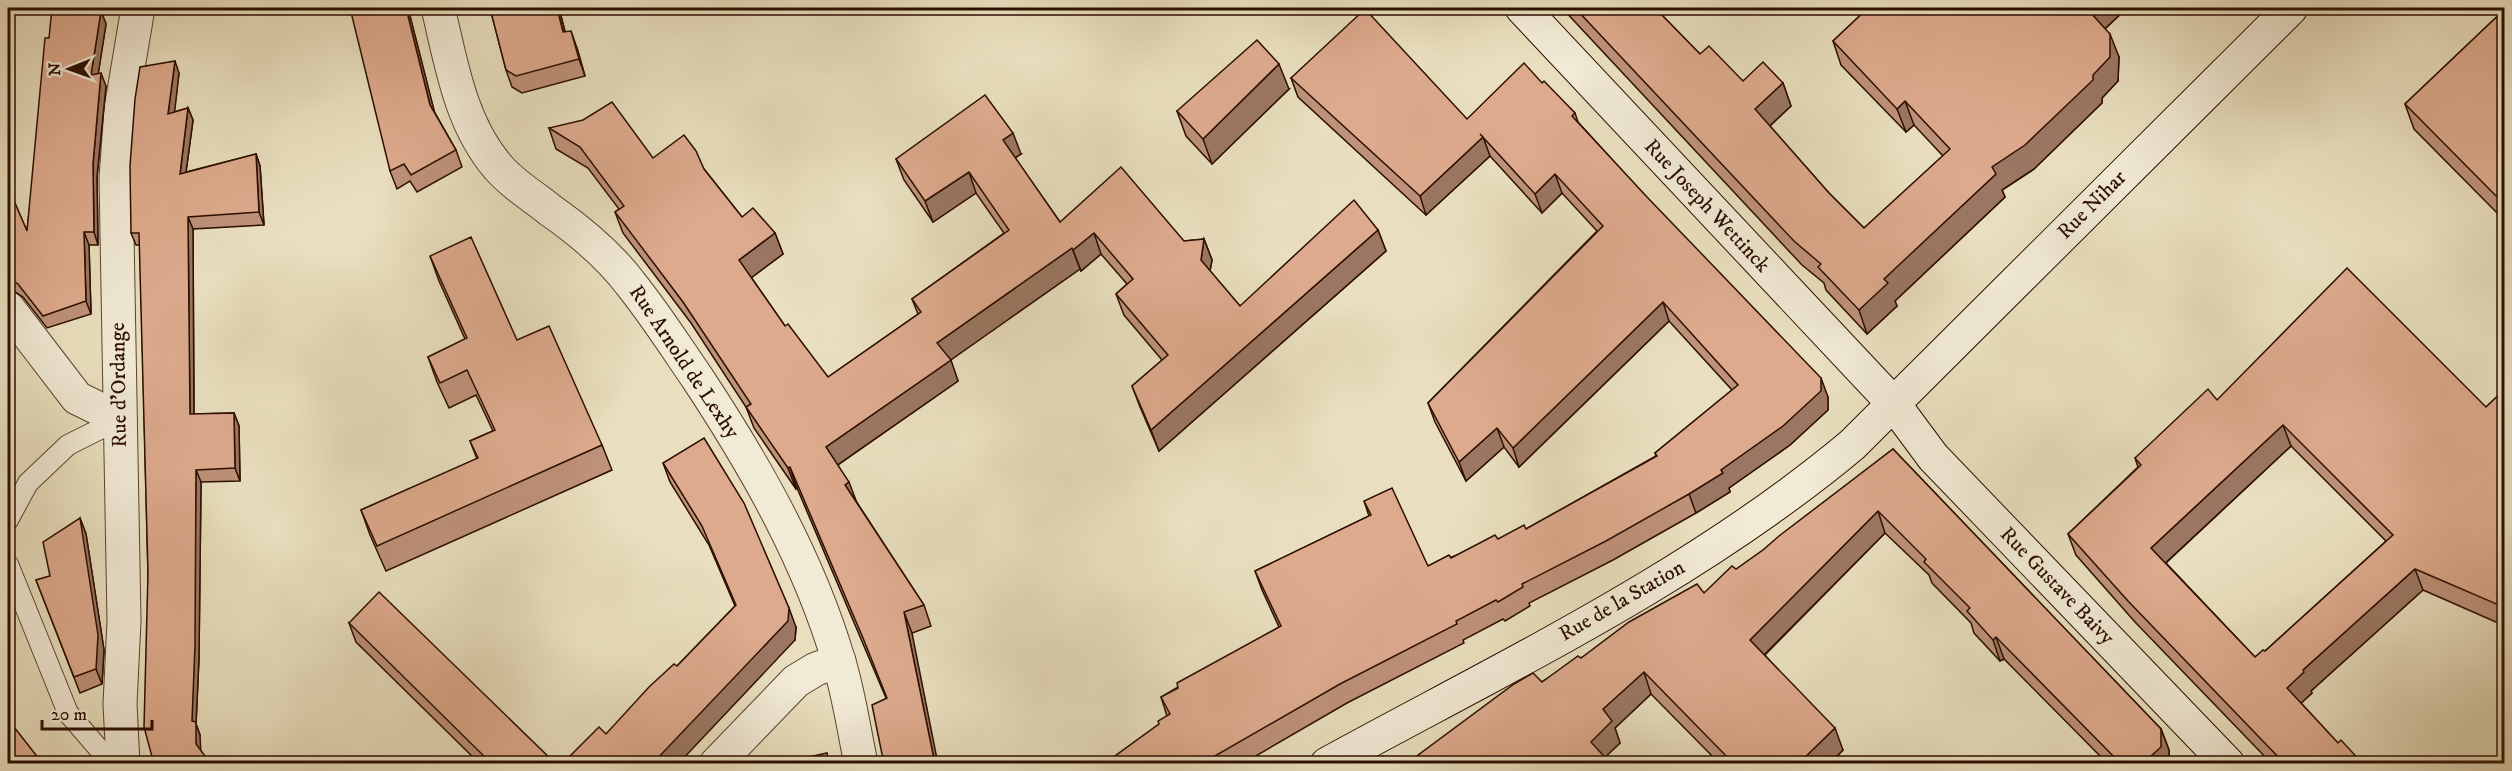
<svg xmlns="http://www.w3.org/2000/svg" width="2512" height="771" font-family="'IM FELL DW Pica',serif">
	<style>
		.lines { fill: none; stroke-linecap: round; stroke-linejoin: round }
		.lane-casing { stroke: #5b4230; stroke-width: 22 }
		.street-casing { stroke: #5b4230; stroke-width: 35 }
		.secondary-casing { stroke: #2c0e01; stroke-width: 35 }
		.lane { stroke: #f1ead5; stroke-width: 20 }
		.street { stroke: #f1ead5; stroke-width: 33 }
		.secondary { stroke: #f1ead5; stroke-width: 33 }
		.wall { fill: #be9279; stroke: #2c0e01; stroke-width: 1.5; fill-rule: evenodd }
		.shaded-wall { fill: #9b7763; stroke: #2c0e01; stroke-width: 1.5 }
		.building { fill: #ddaa8d; stroke: #2c0e01; stroke-width: 1.5; fill-rule: evenodd }
		.labels { text-anchor: middle; dominant-baseline: central; stroke-width: 4.5; stroke-linejoin: round; paint-order: stroke }
		.street-label { font-size: 21px; fill: #2c0e01; stroke: #f1ead5 }
	</style>
	<rect width="100%" height="100%" fill="#e9dfbe"/>
	<filter id="stains"><feTurbulence type="fractalNoise" baseFrequency=".00333" numOctaves="4"/><feColorMatrix values="0 0 0 0 .2 0 0 0 0 .09 0 0 0 0 .02 0 0 0 .5 -.17"/></filter>
	<radialGradient id="worn" r=".72"><stop offset=".6" stop-color="#630" stop-opacity="0"/><stop offset="1" stop-color="#630" stop-opacity=".3"/></radialGradient>
	<g class="lines">
		<!-- lane casing -->
		<g class="lane-casing">
			<g id="lane">
				<polyline points="8,520 28,483 68,445 120,419"/>
				<polyline points="8,564 68,713 112,764"/>
			</g>
		</g>
		<!-- street casing -->
		<g class="street-casing">
			<g id="street">
				<path d="M 438,8 C 451,62 460,123 498,167 C 512,184 533,196 550,210 C 580,231 608,254 630,283 C 655,314 676,347 698,379 C 756,467 809,560 839,662 C 849,695 854,730 861,764"/>
				<polyline points="8,308 77,398 120,419"/>
				<polyline points="123,764 120,704 124,621 116,178 121,109 138,8"/>
				<polyline points="716,764 796,681 816,669 839,661"/>
			</g>
		</g>
		<!-- secondary casing -->
		<g class="secondary-casing">
			<g id="secondary">
				<polyline points="1522,8 1893,403 1933,457 2228,764"/>
				<path d="M 1327,764 C 1506,666 1694,577 1852,445 L 2291,8"/>
			</g>
		</g>
		<!-- lane -->
		<use href="#lane" class="lane"/>
		<!-- street -->
		<use href="#street" class="street"/>
		<!-- secondary -->
		<use href="#secondary" class="secondary"/>
	</g>
	<!-- wall -->
	<g class="wall">
		<polygon points="408,8 434,111 456,150 462,167 417,192 410,181 397,189 390,171"/>
		<polygon points="465,8 481,8 466,11"/>
		<polygon points="490,8 559,8 565,31 577,48 585,76 522,93 512,87 506,70"/>
		<polygon points="1562,8 1655,8 1700,54 1743,81 1783,83 1791,106 1770,126 1829,193 1864,228 1943,156 1914,125 1906,132 1841,65 1833,41 1868,8 2127,8 2105,29 2119,57 2118,81 2102,98 2102,103 2034,169 2002,190 2005,197 1895,301 1897,306 1867,334 1826,290 1824,283 1802,265"/>
		<polygon points="2505,9 2505,221 2414,129 2405,104"/>
		<polygon points="101,11 106,24 98,74 106,86 97,177 98,245 89,245 91,314 47,328 23,297 12,290 8,283 8,187 27,231 49,38"/>
		<polygon points="179,73 174,112 188,108 193,120 186,172 256,154 260,166 264,225 193,229 194,414 234,413 239,426 240,481 201,482 199,658 196,724 200,735 154,764 148,573 140,245 136,245 131,233"/>
		<polygon points="1291,78 1467,119 1542,83 1575,113 1578,122 1828,397 1828,410 1790,445 1729,488 1730,492 1696,513 1613,560 1529,603 1530,606 1505,621 1503,619 1463,640 1464,643 1347,703 1242,764 1104,764 1159,724 1167,716 1161,697 1279,627 1262,590 1255,571 1369,516 1364,501 1428,566 1526,529 1656,456 1655,453 1732,390 1669,321 1519,467 1504,447 1466,481 1435,422 1428,403 1597,231 1562,193 1542,213 1490,156 1426,215 1298,97"/>
		<polygon points="1289,89 1212,164 1186,136 1177,111"/>
		<polygon points="549,128 653,158 704,169 742,217 775,233 783,254 751,277 785,326 828,377 918,314 912,299 1004,233 976,193 933,222 904,180 896,159 1021,154 1015,158 1060,222 1184,241 1204,239 1212,260 1210,271 1240,306 1378,230 1386,251 1159,451 1140,407 1132,386 1162,360 1124,315 1116,294 1127,284 1101,254 1081,271 1080,269 950,360 958,381 838,465 856,501 924,605 931,626 912,633 886,698 797,488 796,489 754,428 746,407 691,323 623,233 615,212 619,209 588,168 556,149"/>
		<polygon points="430,256 517,340 602,445 612,470 386,571 370,535 361,510 477,459 470,441 493,431 476,395 449,408 437,382 428,357 465,339 439,281"/>
		<path d="M 2505,389 L 2505,626 L 2423,590 L 2311,691 L 2312,693 L 2301,703 L 2338,743 L 2363,764 L 2272,764 L 2135,622 L 2076,555 L 2068,534 L 2138,467 L 2135,458 L 2217,400 L 2486,407 ZM 2291,446 L 2386,541 L 2265,651 L 2255,657 L 2166,563 Z"/>
		<polygon points="1893,449 2161,729 2169,750 2169,764 2108,764 2004,659 2000,661 1974,633 1971,623 1932,583 1929,575 1885,533 1765,655 1843,750 1829,764 1720,764 1651,694 1615,728 1620,743 1605,757 1406,764 1581,658 1704,593 1763,550"/>
		<polygon points="663,463 796,627 795,640 606,734 677,666 735,606 709,545 670,482"/>
		<polygon points="80,518 86,534 104,650 102,684 80,693 36,580 50,576"/>
		<polygon points="349,623 556,764 480,764 356,642"/>
	</g>
	<!-- shaded-wall -->
	<g class="shaded-wall">
		<polygon points="406,8 408,8 437,122 430,105"/>
		<polygon points="557,8 559,8 569,49 563,32"/>
		<polygon points="2095,8 2127,8 2098,35 2090,12"/>
		<polygon points="101,11 106,24 96,88 91,75"/>
		<polygon points="571,31 577,48 585,76 579,59"/>
		<polygon points="2110,34 2119,57 2118,81 2102,98 2102,103 2034,169 2002,190 2005,197 1895,301 1897,306 1867,334 1859,310 1884,279 1992,167 2093,75"/>
		<polygon points="175,61 179,73 173,126 168,114"/>
		<polygon points="1279,64 1289,89 1212,164 1203,139"/>
		<polygon points="101,73 106,86 97,177 98,245 94,232 93,164"/>
		<polygon points="1783,83 1791,106 1763,132 1755,109"/>
		<polygon points="1905,101 1914,125 1906,132 1897,109"/>
		<polygon points="188,108 193,120 184,187 180,174"/>
		<polygon points="1013,133 1021,154 1010,161 1003,140"/>
		<polygon points="1483,137 1490,156 1426,215 1420,196"/>
		<polygon points="256,154 260,166 264,225 259,212"/>
		<polygon points="969,172 976,193 933,222 925,201"/>
		<polygon points="1555,174 1562,193 1542,213 1535,194"/>
		<polygon points="188,217 193,229 194,426 190,414"/>
		<polygon points="1378,230 1386,251 1159,451 1151,430"/>
		<polygon points="84,232 89,245 91,314 86,301"/>
		<polygon points="775,233 783,254 747,281 739,260"/>
		<polygon points="1094,233 1101,254 1081,271 1073,250"/>
		<polygon points="1204,239 1212,260 1208,281 1201,260"/>
		<polygon points="1072,248 1080,269 945,364 937,343"/>
		<polygon points="1663,302 1669,321 1519,467 1513,448"/>
		<polygon points="951,360 958,381 833,468 826,447"/>
		<polygon points="1821,378 1828,397 1828,410 1790,445 1729,488 1730,492 1696,513 1689,494 1721,470"/>
		<polygon points="234,413 239,426 240,481 235,468"/>
		<polygon points="2283,425 2291,446 2159,569 2151,548"/>
		<polygon points="1497,428 1504,447 1466,481 1459,462"/>
		<polygon points="790,467 797,488 796,489 788,468"/>
		<polygon points="196,470 201,482 199,658 196,724 200,735 201,756 196,744 192,721"/>
		<polygon points="849,482 857,503 845,485"/>
		<polygon points="1878,511 1885,533 1758,661 1750,640"/>
		<polygon points="80,518 86,534 104,650 102,684 96,669"/>
		<polygon points="2415,569 2423,590 2311,691 2312,693 2295,709 2287,688 2303,670"/>
		<polygon points="2505,603 2505,616 2501,606"/>
		<polygon points="789,608 796,627 795,640 678,764 652,764"/>
		<polygon points="904,612 912,633 938,764 935,764"/>
		<polygon points="1996,637 2004,659 2000,661 1993,640"/>
		<polygon points="1644,672 1651,694 1615,728 1620,743 1598,764 1591,742 1603,709"/>
		<polygon points="1835,728 1843,750 1829,764 1798,764"/>
		<polygon points="2161,729 2169,750 2169,764 2142,764"/>
	</g>
	<!-- building -->
	<g class="building">
		<polygon points="52,8 101,11 91,75 101,73 93,164 94,232 84,232 86,301 43,316 18,284 8,277 8,187 27,231 45,38 49,38"/>
		<polygon points="350,8 406,8 430,105 456,150 411,175 404,164 390,171"/>
		<polygon points="490,8 557,8 563,32 571,31 579,59 516,76 506,70"/>
		<polygon points="1575,8 1655,8 1700,54 1709,46 1743,81 1763,62 1783,83 1755,109 1829,193 1864,228 1950,149 1905,101 1897,109 1833,41 1868,8 2095,8 2090,12 2110,34 2110,57 2093,75 2093,80 2025,145 1992,167 1996,174 1884,279 1888,283 1859,310 1818,267 1821,264 1794,241"/>
		<polygon points="1365,9 1467,119 1524,63 1542,83 1544,81 1575,113 1572,116 1647,197 1821,378 1821,391 1783,426 1721,470 1723,473 1689,494 1606,541 1522,584 1523,587 1498,602 1496,600 1456,621 1457,624 1340,684 1201,764 1104,764 1159,724 1158,721 1170,714 1161,697 1178,688 1177,683 1281,626 1255,571 1371,515 1364,501 1392,488 1428,566 1449,555 1451,558 1495,535 1498,539 1524,525 1526,529 1657,456 1655,453 1738,385 1663,302 1513,448 1497,428 1459,462 1428,403 1603,226 1555,174 1535,194 1480,134 1483,137 1420,196 1291,78"/>
		<polygon points="2505,9 2505,205 2405,104"/>
		<polygon points="1257,40 1279,64 1203,139 1177,111"/>
		<polygon points="175,61 168,114 188,108 180,174 256,154 259,212 188,217 190,414 234,413 235,468 196,470 195,646 192,721 196,722 196,744 211,764 154,764 144,727 148,573 139,233 131,233 130,166 135,99 140,67"/>
		<polygon points="985,95 1013,133 1003,140 1060,222 1121,167 1184,241 1204,239 1201,260 1240,306 1354,200 1378,230 1151,430 1132,386 1168,355 1116,294 1133,279 1094,233 1073,250 1072,248 937,343 951,360 826,447 849,482 845,485 924,605 904,612 935,764 884,764 872,705 887,698 863,638 790,467 788,468 746,407 751,404 683,302 615,212 624,206 580,147 549,128 583,120 612,102 653,158 684,135 696,151 704,169 742,217 753,208 775,233 739,260 785,326 788,324 828,377 921,312 912,299 1009,230 969,172 925,201 896,159"/>
		<polygon points="471,237 517,340 549,326 602,445 377,546 361,510 478,458 470,441 495,430 467,370 440,383 428,357 467,338 430,256"/>
		<path d="M 2347,268 L 2486,407 L 2505,389 L 2505,603 L 2501,606 L 2415,569 L 2303,670 L 2304,672 L 2287,688 L 2338,743 L 2341,740 L 2363,764 L 2285,764 L 2128,601 L 2068,534 L 2141,465 L 2135,458 L 2208,389 L 2217,400 ZM 2283,425 L 2393,535 L 2265,651 L 2263,650 L 2255,657 L 2151,548 Z"/>
		<polygon points="704,438 744,503 789,608 788,621 652,764 562,764 599,727 606,734 649,687 674,664 677,666 736,605 702,526 663,463"/>
		<polygon points="1893,449 2161,729 2161,747 2142,764 2121,764 1996,637 1993,640 1967,611 1970,608 1924,562 1926,559 1878,511 1750,640 1835,728 1798,764 1734,764 1644,672 1603,709 1612,721 1591,742 1611,764 1406,764 1514,684 1533,673 1542,682 1578,656 1581,658 1629,622 1697,584 1704,593 1732,566 1736,569 1763,550 1779,536"/>
		<polygon points="80,518 98,635 96,669 74,677 36,580 50,576 43,542"/>
		<polygon points="379,592 556,764 492,764 349,623"/>
		<polygon points="14,727 43,764 8,764 8,732"/>
		<polygon points="2505,752 2505,764 2492,764"/>
		<polygon points="827,753 829,764 778,764"/>
		<polygon points="1383,756 1390,764 1375,764"/>
		<polygon points="742,760 746,764 738,764"/>
	</g>
	<g class="labels">
		<!-- street labels -->
		<g class="street-label">
			<text transform="translate(2092 205) rotate(-45)">Rue Nihar</text>
			<text transform="translate(1707 206) rotate(47)">Rue Joseph Wettinck</text>
			<text transform="translate(684 362) rotate(56)">Rue Arnold de Lexhy</text>
			<text transform="translate(119 385) rotate(-91)">Rue d'Ordange</text>
			<text transform="translate(2057 586) rotate(46)">Rue Gustave Baivy</text>
			<text transform="translate(1622 601) rotate(-30)">Rue de la Station</text>
		</g>
	</g>
	<!-- margin -->
	<rect width="2512" height="771" fill="none" stroke="#e9dfbe" stroke-width="30"/>
	<rect x="9" y="9" width="2494" height="753" fill="none" stroke="#2c0e01" stroke-width="3"/>
	<rect x="15" y="15" width="2482" height="741" fill="none" stroke="#2c0e01" stroke-width="1.5"/>
	<!-- north arrow -->
	<g transform="translate(69 69) rotate(269)" stroke="#f1ead5" stroke-width="4.5" paint-order="stroke">
	<path d="M0-4.5L10 22L0 15L-10 22Z" fill="#2c0e01"/>
	<text y="-9" font-size="16" font-weight="bold" text-anchor="middle" fill="#2c0e01">N</text>
	</g>
	<!-- scale -->
	<path d="M42 720v9h110v-9" fill="none" stroke="#2c0e01" stroke-width="3"/>
	<text x="51" y="720" font-size="18" fill="#2c0e01" stroke="#f1ead5" stroke-width="4.5" paint-order="stroke">20 m</text>
	<rect width="100%" height="100%" filter="url(#stains)"/>
	<rect width="100%" height="100%" fill="url(#worn)"/>
</svg>
